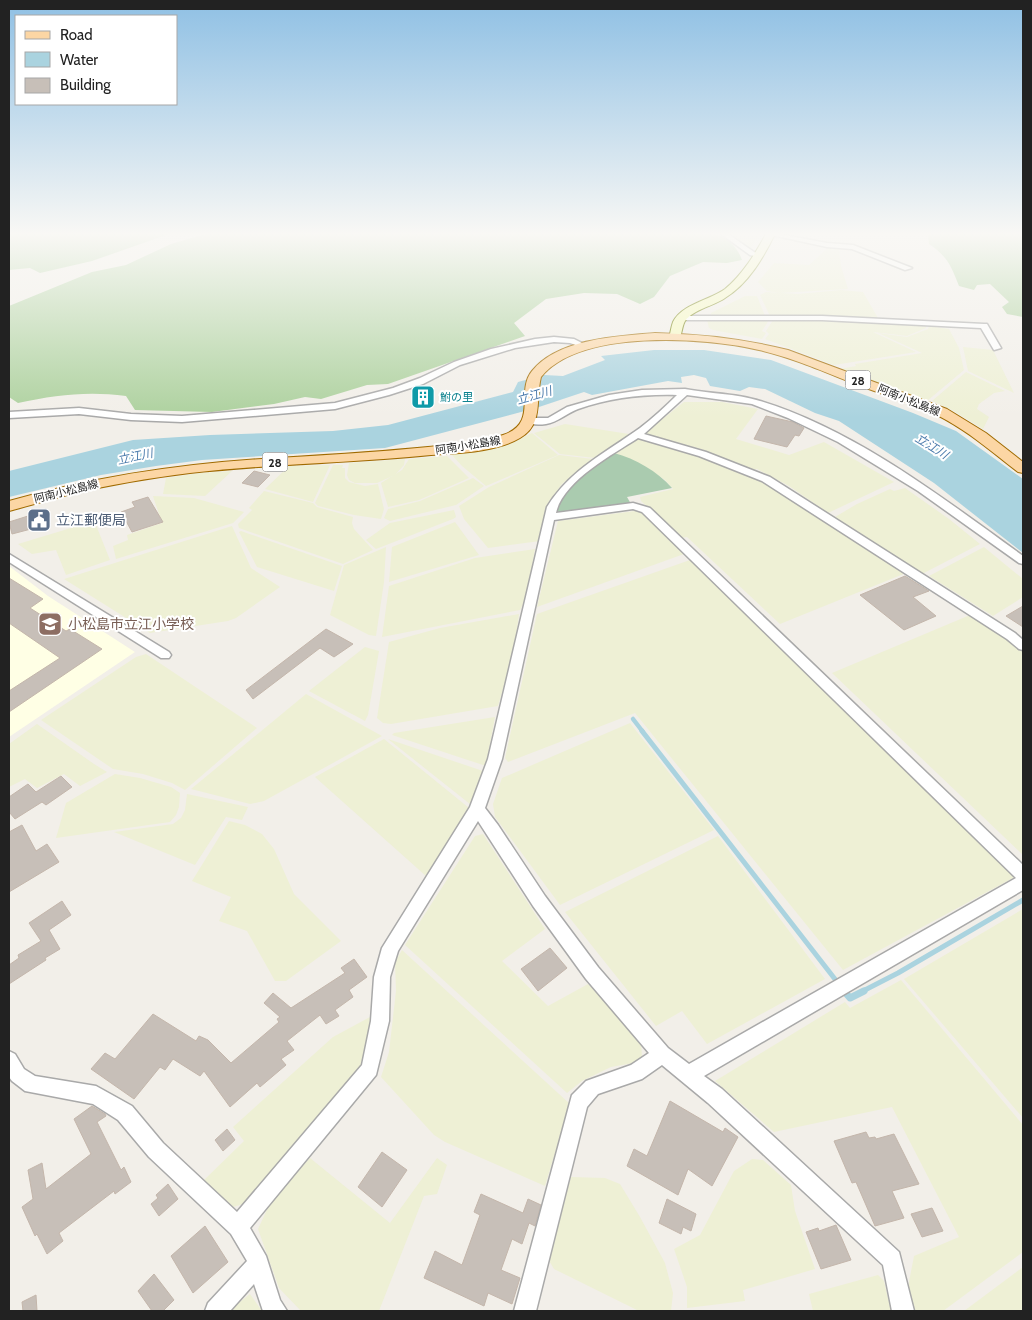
<svg xmlns="http://www.w3.org/2000/svg" width="1032" height="1320" font-family="Cabin,'Noto Sans JP',sans-serif">
	<style>
		.education { fill: #ffffe5 }
		.farmland { fill: #eef0d5 }
		.forest { fill: #add19e }
		.cemetery { fill: #aacbaf }
		.water { fill: #aad3df }
		.lines { fill: none; stroke-linecap: round; stroke-linejoin: round }
		.stream-far2 { stroke: #aad3df; stroke-width: 4.5 }
		.stream-far1 { stroke: #aad3df; stroke-width: 5 }
		.stream { stroke: #aad3df; stroke-width: 7 }
		.building { fill: #c7bfb8; stroke: #c4b6ab }
		.street-casing { stroke: #a9a9a9; stroke-width: 3 }
		.secondary-casing { stroke: #707d05; stroke-width: 2 }
		.primary-casing { stroke: #a06b00; stroke-width: 2 }
		.street { fill: #fff; fill-rule: evenodd }
		.secondary { fill: #f7fabf; fill-rule: evenodd }
		.primary { fill: #fcd6a4; fill-rule: evenodd }
		.labels { text-anchor: middle; dominant-baseline: central; stroke-width: 4; stroke-linejoin: round; paint-order: stroke }
		.far-culture-label { font-size: 11px; fill: #0d838f; stroke: #fff; text-anchor: start }
		.far-street-label { font-size: 11px; fill: #222; stroke: #fff }
		.shield { fill: #fff; stroke: #646464; stroke-width: 1 }
		.shield-label { font-size: 12px; font-weight: bold; fill: #222 }
		.far-water-label { font-size: 12px; font-style: italic; fill: #4a7aab; stroke: #fff }
		.service-label { font-size: 14px; fill: #4e5e75; stroke: #fff; text-anchor: start }
		.education-label { font-size: 14px; fill: #785e54; stroke: #fff; text-anchor: start }
	</style>
	<rect width="100%" height="100%" fill="#f2efe9"/>
	<!-- education -->
	<polygon class="education" points="9,566 48,596 135,652 9,737"/>
	<!-- farmland -->
	<g class="farmland">
		<polygon points="728,234 761,234 749,249 746,249 742,241"/>
		<polygon points="830,246 839,248 841,266 848,289 779,293 767,291 758,282 774,263 809,265"/>
		<polygon points="841,290 863,292 878,318 770,316 760,295 766,292 798,294"/>
		<polygon points="745,296 757,296 765,316 710,316 711,313"/>
		<polygon points="707,320 769,320 762,331 766,333 762,339 713,330 709,328"/>
		<polygon points="773,320 890,322 926,325 926,328 907,336 873,332 916,352 834,365 765,339 769,334 766,331"/>
		<polygon points="929,326 949,329 959,348 964,370 927,401 840,369 856,366 855,364 922,353 878,333 907,337 928,329"/>
		<polygon points="963,347 993,350 1014,393 968,371"/>
		<polygon points="966,372 1005,391 994,393 979,404 977,409 989,417 983,429 952,410 932,401"/>
		<polygon points="684,402 722,402 758,409 736,439 789,455 824,442 894,482 828,513 789,486 757,469 754,470 701,449 646,434 646,432"/>
		<polygon points="565,424 629,434 629,435 595,458 560,454 534,433"/>
		<polygon points="532,433 558,455 486,486 462,466 451,454 510,444"/>
		<polygon points="636,439 694,453 751,475 776,489 906,573 780,624 687,537 681,538 641,501 640,497 673,489 665,480 646,467 614,453"/>
		<polygon points="559,455 593,459 562,484 548,503 540,541 488,548 464,519 459,506 489,487"/>
		<polygon points="447,456 469,478 419,500 388,507 381,483 402,470 409,459"/>
		<polygon points="405,459 404,465 395,475 377,483 355,483 349,480 347,475 349,463"/>
		<polygon points="330,465 313,502 265,489 289,466"/>
		<polygon points="333,465 343,465 342,468 345,468 345,478 349,482 365,486 378,484 384,509 381,519 354,515 318,506 315,503"/>
		<polygon points="232,471 205,496 163,494 166,478 200,473"/>
		<polygon points="473,478 484,486 456,505 390,521 384,518 388,509 420,501"/>
		<polygon points="905,488 949,519 980,544 922,574 835,517 857,504 890,489 894,491"/>
		<polygon points="264,491 313,503 317,507 353,517 352,523 354,529 373,550 343,564 239,528 238,524 252,510 249,508"/>
		<polygon points="153,496 194,498 244,512 233,523 116,559 113,546 128,540 127,535 162,523"/>
		<polygon points="454,510 456,517 453,519 376,549 366,540 390,523"/>
		<polygon points="635,511 643,512 684,554 537,607 558,521"/>
		<polygon points="455,522 479,555 389,582 392,547"/>
		<polygon points="84,524 96,525 110,560 66,575 56,550 32,554 18,544"/>
		<polygon points="232,526 251,568 280,587 236,618 228,621 150,633 64,579"/>
		<polygon points="241,531 342,566 334,591 257,567 239,532"/>
		<polygon points="386,547 384,582 376,636 369,635 330,615 344,565"/>
		<polygon points="984,547 1023,579 1023,597 993,616 929,576"/>
		<polygon points="535,549 527,596 520,610 382,637 389,586 475,558"/>
		<polygon points="690,560 1013,874 1013,878 843,970 635,713 508,762 505,758 537,614"/>
		<polygon points="519,614 514,652 498,706 391,724 383,723 377,718 389,642 440,628"/>
		<polygon points="970,615 1023,651 1023,855 832,673"/>
		<polygon points="365,647 379,651 368,715 365,721 309,691"/>
		<polygon points="146,654 257,728 185,790 172,783 143,774 113,769 41,720 136,657"/>
		<polygon points="306,694 382,736 264,801 250,804 191,789"/>
		<polygon points="495,717 486,766 392,735 394,733"/>
		<polygon points="630,723 714,830 560,905 495,817 493,804 502,778"/>
		<polygon points="37,724 94,764 107,772 80,786 64,774 37,788 25,779 9,787 9,744"/>
		<polygon points="384,739 469,808 426,876 315,777"/>
		<polygon points="388,739 483,771 470,804"/>
		<polygon points="115,774 140,778 171,787 180,793 179,807 176,815 170,822 56,838 66,803"/>
		<polygon points="187,794 248,807 242,820 226,817 195,865 114,832 173,824 181,818 185,810"/>
		<polygon points="229,821 245,825 262,834 274,849 294,894 341,941 286,981 275,981 247,931 219,921 231,897 192,881"/>
		<polygon points="483,834 545,929 502,961 548,1006 588,984 641,1041 642,1058 639,1062 611,1067 582,1081 567,1093 405,945 475,836"/>
		<polygon points="718,836 825,979 707,1044 682,1011 656,1026 565,912"/>
		<polygon points="1023,909 1023,1118 904,979"/>
		<polygon points="402,950 570,1104 545,1186 445,1142 434,1135 381,1077 389,1052 396,991 395,962"/>
		<polygon points="901,980 1023,1125 1023,1252 943,1311 914,1311 908,1287 914,1256 959,1237 892,1107 774,1132 715,1081 845,1002 850,1008"/>
		<polygon points="370,1017 369,1045 363,1067 243,1204 233,1207 203,1181 244,1141 233,1127 333,1037"/>
		<polygon points="310,1158 390,1223 437,1158 447,1165 437,1194 424,1196 379,1311 301,1311 279,1288 258,1229 271,1201"/>
		<polygon points="752,1159 763,1160 791,1185 795,1211 815,1269 743,1290 745,1301 687,1308 687,1287 674,1249 700,1235 734,1171"/>
		<polygon points="571,1177 605,1178 620,1184 640,1217 665,1263 673,1293 671,1311 639,1311 554,1269 548,1259"/>
		<polygon points="1023,1267 1023,1311 964,1311"/>
		<polygon points="878,1275 884,1281 891,1311 813,1311 809,1294"/>
		<polygon points="250,1294 262,1311 230,1311 236,1305"/>
	</g>
	<!-- forest -->
	<g class="forest">
		<polygon points="9,234 169,234 92,261 40,273 30,268 9,270"/>
		<path d="M 205,234 L 713,234 C 726,235 738,248 742,260 L 727,263 L 703,262 L 670,276 L 654,297 L 640,304 L 617,294 L 584,293 L 546,299 L 514,323 L 525,336 L 388,384 L 367,385 L 321,399 L 305,397 L 274,404 L 212,412 L 135,410 L 126,396 C 87,391 56,395 18,403 L 9,397 L 9,306 L 92,272 L 126,265 L 171,244 Z"/>
		<path d="M 932,234 L 1023,234 L 1023,317 L 1007,314 L 1002,307 L 1009,302 L 990,284 L 977,285 L 974,290 L 959,286 C 951,266 948,257 929,244 L 928,235 Z"/>
	</g>
	<!-- cemetery -->
	<path class="cemetery" d="M 614,453 C 636,459 657,471 672,488 L 627,497 L 631,504 L 599,509 L 556,512 C 563,484 591,469 614,453 Z"/>
	<!-- water -->
	<polygon class="water" points="654,350 704,350 771,360 913,413 956,431 1023,479 1023,553 934,483 839,421 815,413 765,389 749,387 740,391 710,386 706,378 694,375 681,377 682,383 668,381 592,395 584,392 536,408 385,448 202,460 156,466 101,475 9,497 9,471 133,440 210,435 333,431 388,425 513,392 518,382 544,375 563,376 605,360 601,356"/>
	<g class="lines">
		<!-- stream-far2 -->
		<polyline class="stream-far2" points="633,719 643,732"/>
		<!-- stream-far1 -->
		<g class="stream-far1">
			<polyline points="642,731 845,992"/>
			<polyline points="861,992 898,973 1023,900"/>
		</g>
		<!-- stream -->
		<polyline class="stream" points="844,991 850,998 864,991"/>
	</g>
	<!-- building -->
	<g class="building">
		<polygon points="766,416 793,422 804,428 799,436 795,435 787,447 754,439"/>
		<polygon points="254,471 270,475 258,487 242,483"/>
		<polygon points="148,497 163,522 132,532 121,512 135,507 132,502"/>
		<polygon points="46,509 50,524 12,534 9,522 28,516 28,513"/>
		<polygon points="905,576 929,591 913,597 936,616 904,630 860,595"/>
		<polygon points="9,578 43,599 30,608 66,631 70,629 102,649 9,712 9,691 60,658 9,623"/>
		<polygon points="1023,606 1023,627 1006,616"/>
		<polygon points="326,629 353,644 334,657 320,648 253,699 246,690"/>
		<polygon points="61,776 72,787 46,805 42,802 15,819 9,812 9,797 28,784 36,792"/>
		<polygon points="22,825 36,851 47,844 59,862 9,892 9,832"/>
		<polygon points="62,901 71,915 49,930 60,949 45,958 46,960 9,984 9,965 19,958 18,955 41,941 29,923"/>
		<polygon points="550,948 567,968 538,991 521,969"/>
		<polygon points="354,959 367,977 349,990 353,997 335,1010 339,1016 326,1024 320,1015 287,1041 294,1050 281,1059 286,1065 260,1087 257,1083 230,1107 204,1071 200,1076 173,1059 165,1070 160,1067 134,1099 91,1069 105,1053 115,1059 153,1014 196,1041 199,1036 208,1040 231,1063 279,1022 277,1019 280,1017 264,1003 273,993 291,1008 345,973 341,968"/>
		<polygon points="670,1101 723,1132 725,1128 738,1137 712,1186 688,1169 678,1195 627,1166 634,1149 647,1156"/>
		<polygon points="92,1106 105,1114 106,1116 97,1122 121,1170 124,1167 131,1182 115,1194 114,1191 59,1233 63,1241 47,1254 37,1234 35,1236 22,1207 33,1199 28,1170 42,1163 46,1189 91,1154 74,1119"/>
		<polygon points="227,1129 235,1140 223,1151 215,1140"/>
		<polygon points="866,1132 869,1138 875,1137 876,1139 894,1134 919,1184 892,1191 904,1218 875,1226 856,1182 852,1183 834,1141"/>
		<polygon points="382,1152 407,1170 382,1207 358,1187"/>
		<polygon points="168,1184 178,1199 159,1216 151,1204 158,1198 156,1195"/>
		<polygon points="481,1194 523,1213 528,1199 541,1205 535,1226 529,1223 522,1244 512,1239 501,1270 520,1278 512,1304 488,1293 484,1306 424,1278 435,1251 462,1265 480,1215 474,1212"/>
		<polygon points="667,1199 696,1214 691,1231 683,1227 681,1234 659,1223"/>
		<polygon points="932,1208 943,1231 922,1237 911,1214"/>
		<polygon points="836,1225 851,1260 821,1269 806,1232 818,1228 819,1231"/>
		<polygon points="205,1226 228,1262 193,1293 171,1256"/>
		<polygon points="154,1274 174,1300 163,1311 152,1311 138,1291"/>
		<polygon points="36,1295 37,1311 23,1311 22,1302"/>
	</g>
	<g class="lines">
		<!-- street casing -->
		<g class="street-casing">
			<g id="street">
				<polygon points="721,234 728,234 754,252 762,255 759,257 750,255"/>
				<polygon points="767,234 779,234 827,243 853,245 912,268 905,270 852,249 827,247"/>
				<polygon points="679,316 822,316 984,324 987,324 1001,348 994,350 981,328 822,320 682,320 678,318"/>
				<polygon points="554,337 574,339 588,346 584,348 570,343 554,342 515,348 460,365 423,384 389,395 335,409 182,422 131,420 79,414 9,418 9,412 79,408 131,414 182,416 335,403 393,388 420,378 454,362 491,349 535,339"/>
				<path d="M 685,389 C 710,394 735,393 760,401 C 855,430 943,498 1023,556 L 1023,564 L 1019,563 L 918,491 L 838,442 L 788,418 L 752,404 L 687,395 L 644,434 L 706,452 L 770,477 L 1015,633 L 1023,640 L 1023,650 L 1019,649 L 1007,639 L 762,481 L 699,456 L 638,438 C 612,455 563,481 556,513 L 633,503 L 650,508 L 1023,865 L 1023,890 L 704,1076 L 722,1089 L 899,1252 L 914,1311 L 892,1311 L 883,1265 L 708,1103 L 662,1065 L 642,1079 L 598,1094 L 587,1107 L 536,1311 L 514,1311 L 572,1095 L 586,1081 L 631,1065 L 649,1053 L 586,979 L 533,906 L 478,821 L 398,951 L 390,977 L 389,1021 L 376,1075 L 250,1228 L 266,1256 L 280,1300 L 287,1311 L 263,1311 L 254,1284 L 230,1311 L 205,1311 L 208,1303 L 247,1261 L 231,1234 L 149,1157 L 118,1120 L 93,1104 L 25,1091 L 12,1081 L 9,1077 L 9,1051 L 15,1054 L 24,1069 L 35,1076 L 96,1086 L 132,1106 L 163,1143 L 237,1212 L 362,1065 L 371,1021 L 374,977 L 382,948 L 470,807 L 488,759 L 547,507 C 570,470 605,453 640,428 C 653,418 665,407 677,395 C 643,394 610,398 578,409 C 567,413 558,422 546,424 C 539,425 530,425 524,421 L 529,418 L 548,418 L 567,407 L 609,395 L 642,390 ZM 633,509 L 642,512 L 1016,878 L 689,1064 L 668,1048 L 598,967 L 545,896 L 498,825 L 485,808 L 502,759 L 554,520 Z"/>
				<polygon points="9,554 169,652 171,655 169,658 161,658 9,562"/>
			</g>
		</g>
		<!-- secondary casing -->
		<g class="secondary-casing">
			<path id="secondary" d="M 766,234 L 775,234 C 763,258 749,283 725,298 C 714,306 694,309 685,321 C 682,326 682,334 679,339 L 671,339 L 669,337 C 671,332 671,327 673,322 C 682,304 710,300 725,289 C 743,274 755,254 766,234 Z"/>
		</g>
		<!-- primary casing -->
		<g class="primary-casing">
			<path id="primary" d="M 655,333 C 701,334 744,339 788,350 L 947,409 L 986,433 L 1023,462 L 1023,473 L 1018,472 C 992,452 967,430 937,415 C 914,403 887,396 863,387 C 829,374 794,358 759,350 C 704,337 580,329 541,377 C 535,400 544,424 520,438 C 497,452 458,453 431,455 C 351,463 270,464 190,473 C 149,478 108,485 67,495 C 48,500 28,506 9,511 L 9,501 C 97,476 185,463 277,458 C 328,455 378,452 428,447 C 453,444 479,443 503,435 C 539,423 515,392 532,371 C 558,339 616,336 655,333 Z"/>
		</g>
		<!-- street -->
		<use href="#street" class="street"/>
		<!-- secondary -->
		<use href="#secondary" class="secondary"/>
		<!-- primary -->
		<use href="#primary" class="primary"/>
	</g>
	<!-- sky -->
	<linearGradient id="sky" x2="0" y2="1"><stop stop-color="#8fc0e4"/><stop offset="0.56" stop-color="#f9f8f5"/><stop offset="1" stop-color="#f9f8f5" stop-opacity="0"/></linearGradient>
	<rect width="1032" height="418" fill="url(#sky)"/>
	<!-- icons -->
	<defs>
		<g id="building-square" transform="scale(1.25)"><rect x="-9" y="-9" width="18" height="18" rx="4" fill="#0f9aa8" stroke="#fff"/><path d="M-4-6H4V6H1V3H-1V6H-4ZM-2.5-4.3h1.7v1.8h-1.7ZM.8-4.3h1.7v1.8H.8ZM-2.5-1h1.7V.8h-1.7ZM.8-1h1.7V.8H.8Z" fill="#fff"/></g>
		<g id="civic-square" transform="scale(1.25)"><rect x="-9" y="-9" width="18" height="18" rx="4" fill="#5c6f8a" stroke="#fff"/><path d="M-.6-6.5H3V-4.5H.6V-3L4-1V1h2V6H-6V1h2V-1L-.6-3ZM-1.2 2.5V6h2.4V2.5Z" fill="#fff"/></g>
		<g id="school-square" transform="scale(1.25)"><rect x="-9" y="-9" width="18" height="18" rx="4" fill="#8d6e63" stroke="#fff"/><path d="M0-5L7-2L0 1L-7-2ZM-4 1L0 2.5L4 1V4Q0 6-4 4Z" fill="#fff"/></g>
	</defs>
	<g fill-rule="evenodd">
		<use href="#building-square" x="423" y="397"/>
		<use href="#civic-square" x="39" y="520"/>
		<use href="#school-square" x="50" y="624"/>
	</g>
	<g class="labels">
		<!-- far-culture labels -->
		<g class="far-culture-label">
			<text x="440" y="397">鮒の里</text>
		</g>
		<!-- far-street labels -->
		<g class="far-street-label">
			<text transform="translate(909 400) rotate(22)">阿南小松島線</text>
			<text transform="translate(468 445) rotate(-9)">阿南小松島線</text>
			<text transform="translate(66 491) rotate(-14)">阿南小松島線</text>
		</g>
		<!-- shield labels -->
		<g class="shield">
			<rect x="845.5" y="370.5" width="25" height="19" rx="4"/>
			<rect x="262.5" y="452.5" width="25" height="19" rx="4"/>
		</g>
		<g class="shield-label">
			<text x="858" y="380">28</text>
			<text x="275" y="462">28</text>
		</g>
		<!-- far-water labels -->
		<g class="far-water-label">
			<text transform="translate(534 395) rotate(-16)">立江川</text>
			<text transform="translate(932 446) rotate(32)">立江川</text>
			<text transform="translate(135 456) rotate(-12)">立江川</text>
		</g>
		<!-- service labels -->
		<g class="service-label">
			<text x="56" y="520">立江郵便局</text>
		</g>
		<!-- education labels -->
		<g class="education-label">
			<text x="68" y="624">小松島市立江小学校</text>
		</g>
	</g>
	<!-- border -->
	<rect width="1032" height="1320" fill="none" stroke="#222222" stroke-width="20"/>
	<!-- legend -->
	<rect x="15" y="15" width="162" height="90" fill="#ffffff" stroke="#a7a7a7"/>
	<rect x="25" y="31" width="25" height="8" fill="#fcd6a4" stroke="#a7a7a7"/>
	<text x="60" y="40" font-size="15" fill="#222222">Road</text>
	<rect x="25" y="52" width="25" height="15" fill="#aad3df" stroke="#a7a7a7"/>
	<text x="60" y="65" font-size="15" fill="#222222">Water</text>
	<rect x="25" y="78" width="25" height="15" fill="#c7bfb8" stroke="#a7a7a7"/>
	<text x="60" y="90" font-size="15" fill="#222222">Building</text>
</svg>
